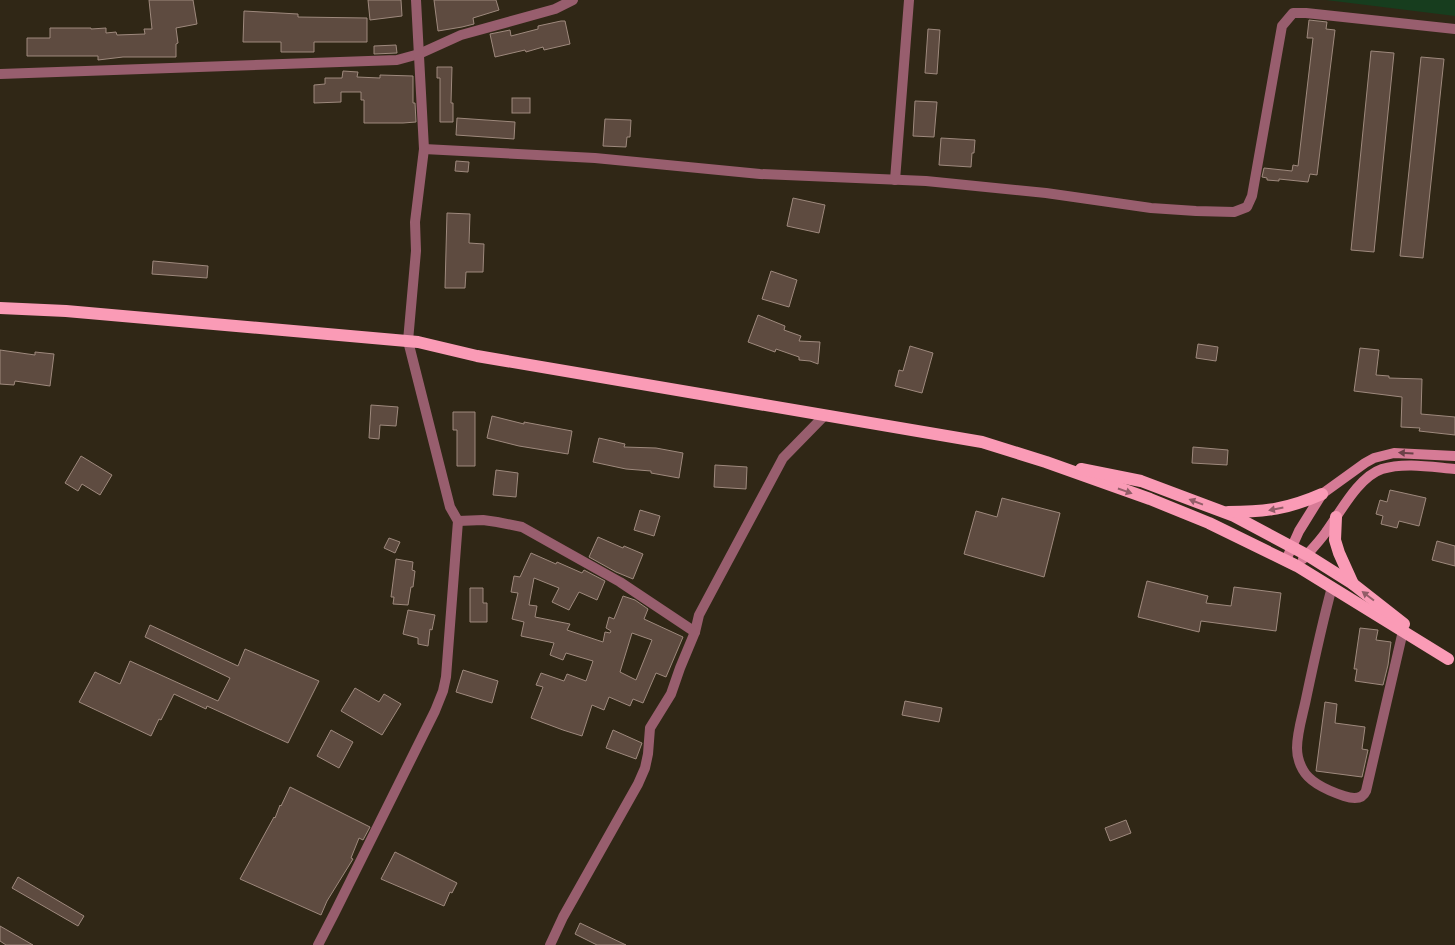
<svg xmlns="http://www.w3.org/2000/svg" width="1455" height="945" font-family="'Work Sans',sans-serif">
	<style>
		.green { fill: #173d1e }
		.building { fill: #5e4b40; stroke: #9e897d; fill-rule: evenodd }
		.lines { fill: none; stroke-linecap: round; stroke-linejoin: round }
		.minor { stroke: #985e6e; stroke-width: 10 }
		.secondary { stroke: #d67b96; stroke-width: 10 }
		.primary { stroke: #fa9bb6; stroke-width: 12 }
		.oneway { fill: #6b4148 }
		.oneway2 { fill: #925d68 }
	</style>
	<rect width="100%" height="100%" fill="#302716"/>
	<!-- green -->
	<polygon class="green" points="1326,0 1455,0 1455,16"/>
	<!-- building -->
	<g class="building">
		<polygon points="149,0 193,0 197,24 176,28 178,43 176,44 176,57 123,57 98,60 98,56 27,56 27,38 50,38 50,28 91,28 91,29 106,28 106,33 116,32 117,35 145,34 144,29 152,29"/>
		<polygon points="368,0 401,0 402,16 370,20"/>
		<polygon points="434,0 496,0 499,10 473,18 474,24 462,27 438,31"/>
		<polygon points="244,11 298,14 298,17 367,18 367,42 314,42 314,52 281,52 281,42 243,42"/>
		<polygon points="1309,20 1327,22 1326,29 1335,30 1317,175 1310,174 1308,182 1279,179 1279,181 1267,180 1267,178 1262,177 1264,168 1292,171 1293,165 1298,166 1313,38 1307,38"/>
		<polygon points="561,21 565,21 570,44 544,50 543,47 526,52 525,50 495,57 490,34 510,30 511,36 538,29 538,26"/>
		<polygon points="928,29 940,30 937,74 925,73"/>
		<polygon points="396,45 397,53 374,54 374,46"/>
		<polygon points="1371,51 1394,53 1374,252 1351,250"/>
		<polygon points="1421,57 1444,59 1423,258 1400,256"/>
		<polygon points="437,67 452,67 451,103 453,103 453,122 440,122 440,78 437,78"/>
		<polygon points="343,71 358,72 357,77 380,78 380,75 413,76 413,103 415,103 416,122 403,123 364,123 364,100 361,100 361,92 341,92 341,102 314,103 314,85 325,84 325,78 342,78"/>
		<rect x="512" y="98" width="18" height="15"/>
		<polygon points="915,101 937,102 934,137 913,136"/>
		<polygon points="457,118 515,122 514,139 456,135"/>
		<polygon points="605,119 631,120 630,137 627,137 626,147 603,146"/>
		<polygon points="941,138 975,140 974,153 972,153 971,167 939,165"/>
		<polygon points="456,161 469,162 468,172 455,171"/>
		<polygon points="793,198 825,205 819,233 787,226"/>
		<polygon points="447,213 470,214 469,243 484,244 483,272 466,272 465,288 445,288"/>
		<polygon points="153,261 208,266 207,278 152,274"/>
		<polygon points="771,271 797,280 789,307 762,299"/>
		<polygon points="758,315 785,326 784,330 801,336 799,341 820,342 818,364 810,361 799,360 799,357 776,349 775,352 748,342"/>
		<polygon points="1198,344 1218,347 1216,361 1196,358"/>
		<polygon points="910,346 933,353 922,393 895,386 899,370 903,371"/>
		<polygon points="1360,348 1379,350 1376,375 1389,376 1389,378 1422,379 1421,414 1455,417 1455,435 1419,431 1420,428 1401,427 1402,397 1354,391"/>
		<polygon points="0,350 35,355 35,352 54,354 50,386 15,381 14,385 0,384"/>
		<polygon points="371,405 398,407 396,426 380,425 379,439 369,438"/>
		<polygon points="453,412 475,412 475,466 457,466 457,430 453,430"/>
		<polygon points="492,416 524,424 524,422 572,431 568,454 519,446 487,438"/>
		<polygon points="599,438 625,444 624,447 656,448 683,453 679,478 651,473 651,471 626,469 593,462"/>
		<polygon points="1193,447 1228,450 1227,465 1192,463"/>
		<polygon points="81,456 112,475 100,495 82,484 78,491 65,483"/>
		<polygon points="715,465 747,467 746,489 714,487"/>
		<polygon points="496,470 518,473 516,497 493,495"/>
		<polygon points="1390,490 1426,498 1419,526 1399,521 1397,528 1381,524 1383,516 1376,514 1380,500 1387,502"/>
		<polygon points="1002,498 1060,513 1044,577 964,554 976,511 997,517"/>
		<polygon points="640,510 660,516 654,536 634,530"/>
		<polygon points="598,537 623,548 624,546 643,554 633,579 616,572 589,557"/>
		<polygon points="389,538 400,542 395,553 384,548"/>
		<polygon points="1437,541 1455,546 1455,566 1432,560"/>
		<path d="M 531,553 L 556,564 L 557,562 L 582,573 L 584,570 L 605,581 L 597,600 L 579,592 L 569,610 L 552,602 L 559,588 L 534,578 L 529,605 L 537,606 L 535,617 L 570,624 L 567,630 L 603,642 L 605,632 L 610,633 L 611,631 L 606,628 L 609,617 L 614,619 L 623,596 L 635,600 L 648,609 L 644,619 L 683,637 L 666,677 L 656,673 L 643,703 L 633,699 L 630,706 L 609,697 L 604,710 L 592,705 L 582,736 L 563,730 L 531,718 L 543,687 L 536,685 L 541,673 L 564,681 L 567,674 L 586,681 L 593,661 L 566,653 L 563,660 L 550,655 L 554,643 L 521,636 L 524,622 L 512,619 L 518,593 L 511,592 L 514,576 L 520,577 ZM 632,633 L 652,640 L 636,680 L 620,672 Z"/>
		<polygon points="396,559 413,562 412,570 415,571 413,587 411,587 408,605 393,604 394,597 391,597"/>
		<polygon points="1147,581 1208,596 1206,603 1231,606 1234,587 1281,593 1276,631 1201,621 1199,632 1138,617"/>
		<polygon points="470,588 483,588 483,603 487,603 487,622 470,622"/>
		<polygon points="408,610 435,615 432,630 430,629 428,646 418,644 418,638 403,634"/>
		<polygon points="150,625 238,666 245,649 319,681 288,743 207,706 206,709 174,694 161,720 159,719 151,736 79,702 95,672 120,684 130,661 218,701 230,678 145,637"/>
		<polygon points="1360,628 1378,630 1376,640 1391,642 1388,665 1383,685 1355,681 1357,669 1354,669"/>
		<polygon points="463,670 498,681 492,703 456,692"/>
		<polygon points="355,688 379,702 384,694 401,704 382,735 341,711"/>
		<polygon points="905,701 942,708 939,722 902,715"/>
		<polygon points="1325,702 1337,704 1335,723 1365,727 1362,749 1368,750 1362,777 1316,771"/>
		<polygon points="331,730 353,742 339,768 317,756"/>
		<polygon points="613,730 642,743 636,759 606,748"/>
		<polygon points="290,787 370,827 363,840 359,838 351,858 353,859 327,901 321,915 240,879 274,817 275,818 280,805 281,806"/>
		<polygon points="1126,820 1131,833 1110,841 1105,828"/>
		<polygon points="395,852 457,883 452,893 450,892 444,906 381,879"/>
		<polygon points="18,877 84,916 78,926 12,888"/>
		<polygon points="580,923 626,945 597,945 575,934"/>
		<polygon points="0,926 33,945 6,945 0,941"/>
	</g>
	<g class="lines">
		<!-- minor -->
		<g class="minor">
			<polyline points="0,74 397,60 419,54 461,35 555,9 573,0"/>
			<polyline points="424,149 595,158 760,174 926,181 1046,193 1151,208 1196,211 1234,212 1247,207 1252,196 1282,26 1293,13 1306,13 1455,29"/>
			<polyline points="895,180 909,0"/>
			<polyline points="458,521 483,520 497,522 522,527 620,582 695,632"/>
			<path d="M 1332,587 C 1322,624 1314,661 1306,699 C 1303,714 1297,732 1297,748 C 1297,755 1299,763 1303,770 C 1310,783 1329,791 1344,796 C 1353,799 1362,800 1366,791 L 1403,631"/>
			<polyline points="318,945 334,914 435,711 443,691 446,677 458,521 450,507 408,341 416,251 415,222 424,149 416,0"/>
			<polyline points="550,945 563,917 638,784 645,768 648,754 650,728 671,694 680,668 695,632 699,615 715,585 783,458 825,415"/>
		</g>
		<!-- secondary -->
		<g class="secondary">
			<path d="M 1303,559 C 1311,550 1319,542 1326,532 C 1340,513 1358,477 1382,469 C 1404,462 1432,467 1455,469"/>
			<polyline points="1286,560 1299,531 1322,494 1365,463 1374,458 1394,453 1455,456"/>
		</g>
		<!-- primary -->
		<g class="primary">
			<polyline points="0,308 66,311 418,342 477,356 982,442 1046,462 1150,499 1209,523 1297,566 1448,659"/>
			<polyline points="1081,469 1141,481 1234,516 1307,555 1353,584 1404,624"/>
			<path d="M 1228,512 C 1265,512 1288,509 1322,494"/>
			<polyline points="1336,517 1335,540 1339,553 1353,584"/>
		</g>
	</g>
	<!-- one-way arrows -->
	<defs><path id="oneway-solid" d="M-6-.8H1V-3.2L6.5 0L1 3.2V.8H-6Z" transform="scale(1.25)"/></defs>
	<use class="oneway" href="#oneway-solid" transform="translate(1406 453) rotate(-177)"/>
	<g class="oneway2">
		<use href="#oneway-solid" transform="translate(1125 491) rotate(19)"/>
		<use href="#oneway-solid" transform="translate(1196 502) rotate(-159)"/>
		<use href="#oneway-solid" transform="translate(1276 509) rotate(169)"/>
		<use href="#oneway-solid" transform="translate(1368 596) rotate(-143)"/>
	</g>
</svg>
